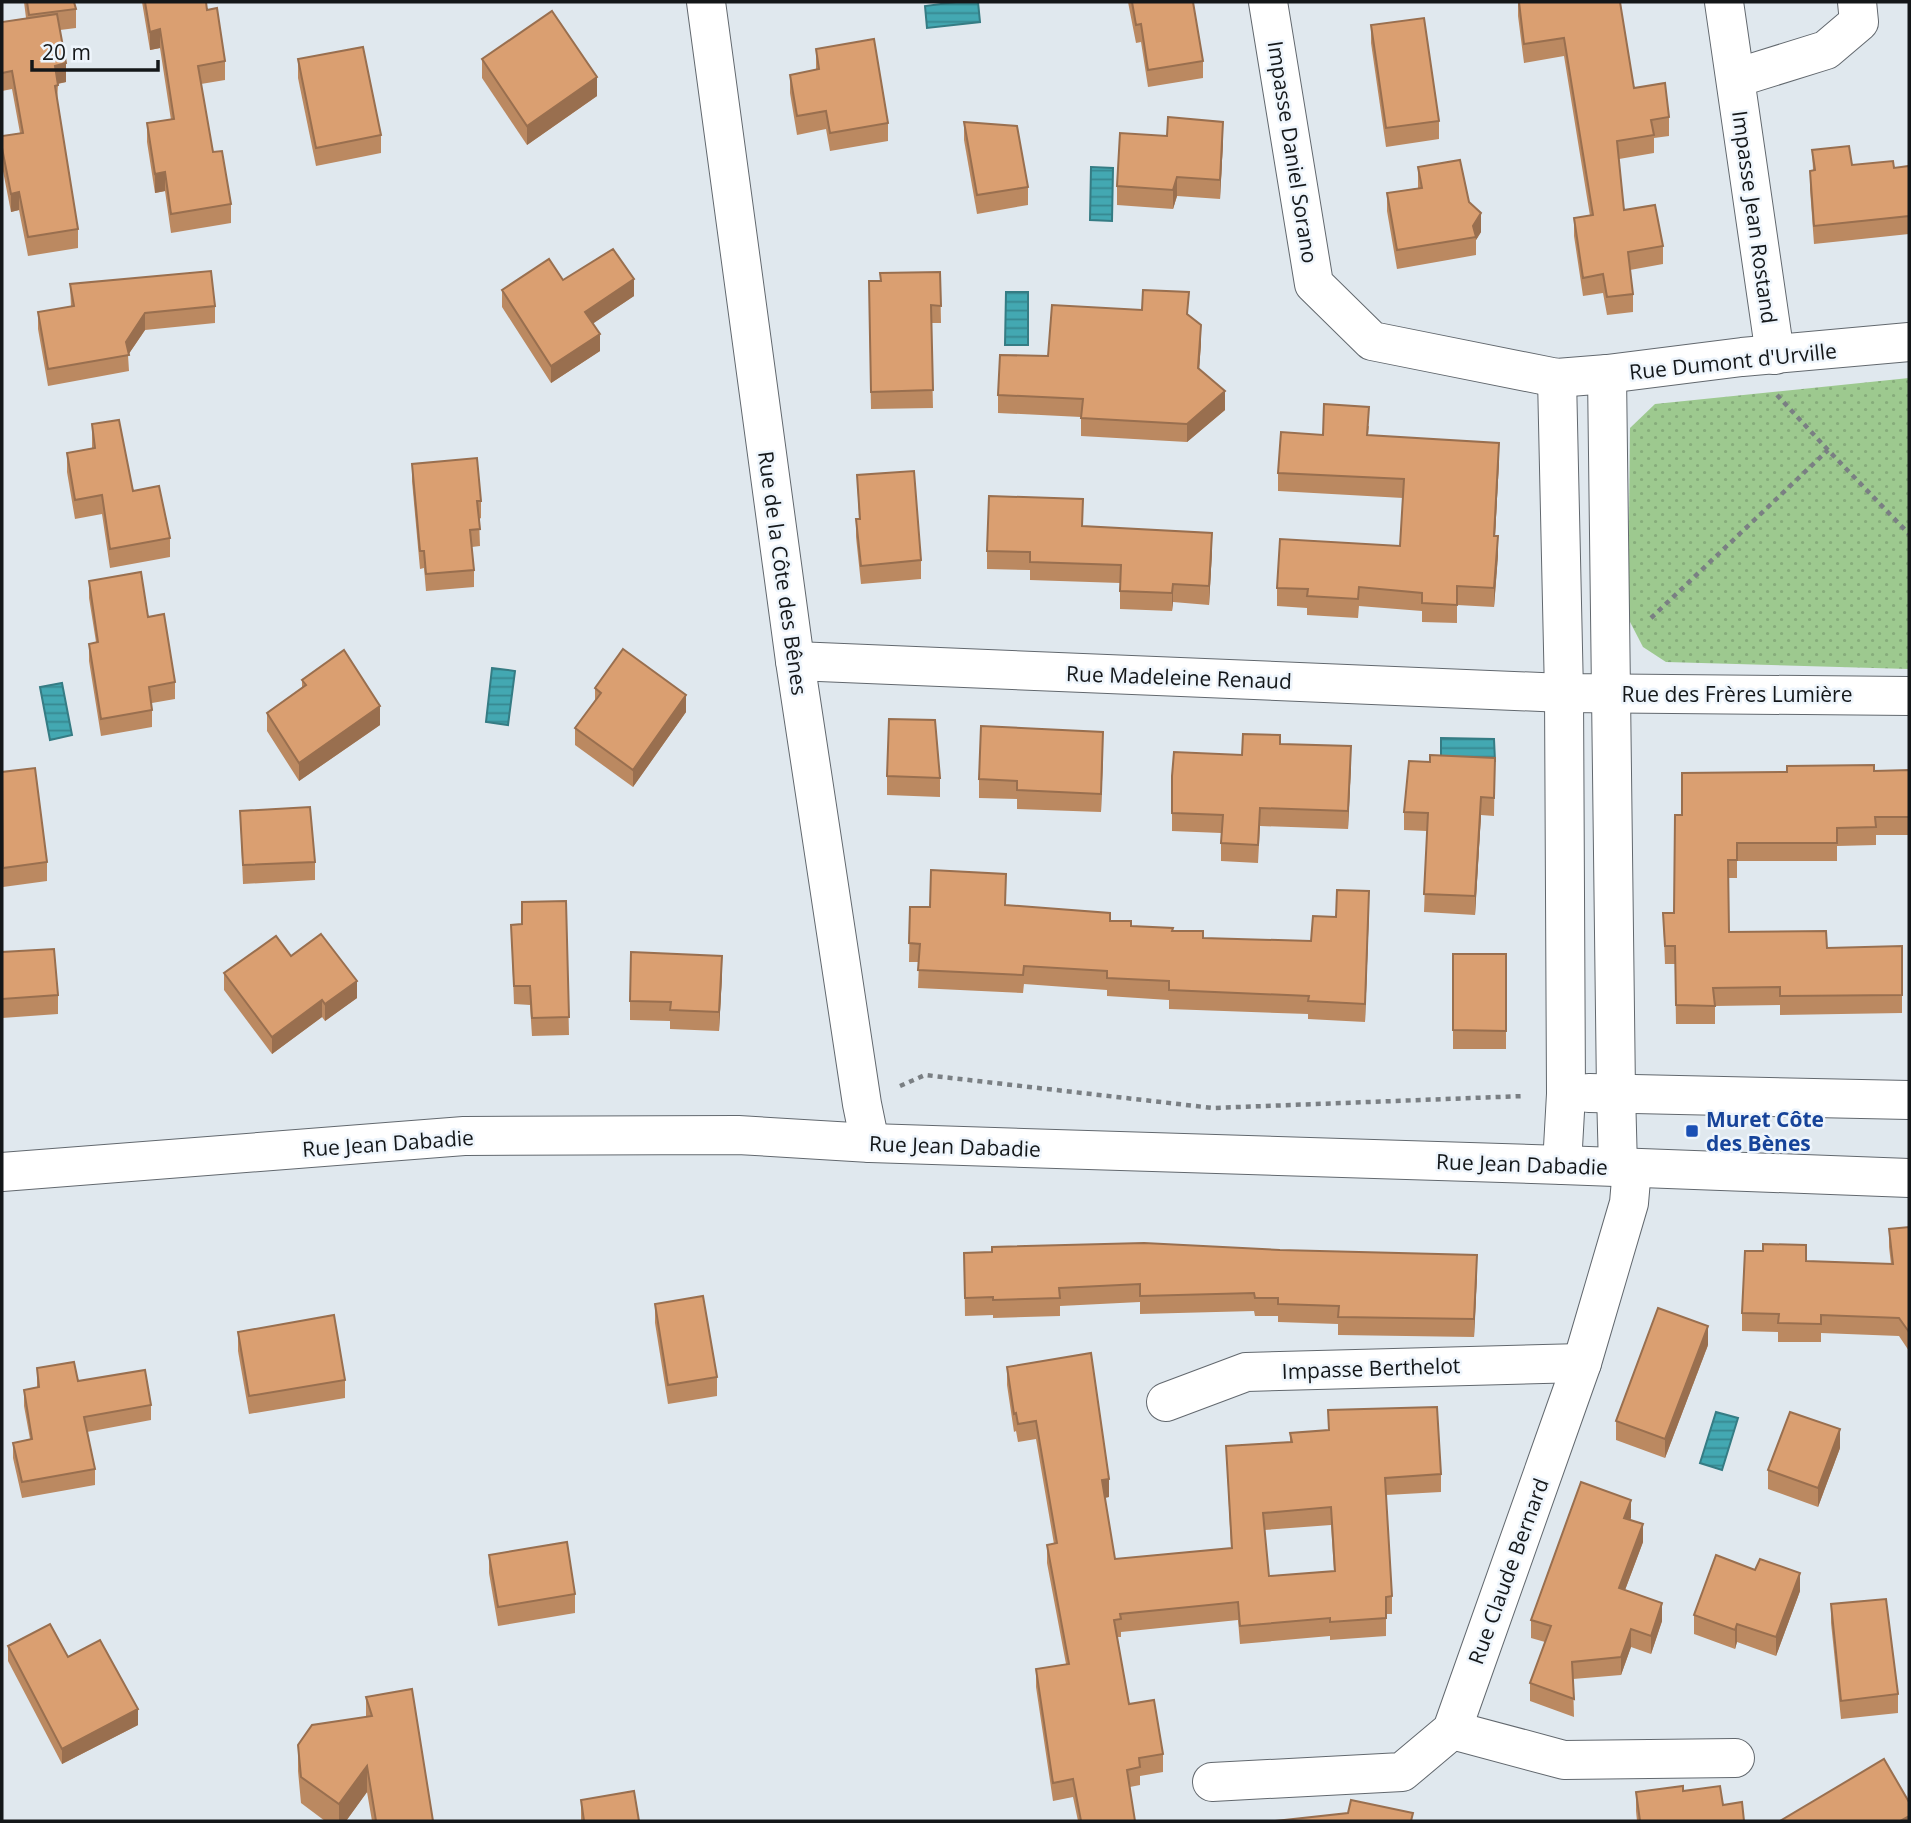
<svg xmlns="http://www.w3.org/2000/svg" width="1911" height="1823" font-family="'Open Sans',sans-serif">
	<style>
		.green { fill: url(#green-dots) }
		.water { fill: url(#water-rules); stroke: #357c84; stroke-width: 2 }
		.lines { fill: none; stroke-linecap: round; stroke-linejoin: round }
		.minor-casing { stroke: #62686e; stroke-width: 40 }
		.path { stroke: #7a7f83; stroke-width: 4.5; stroke-dasharray: 5 5; stroke-linecap: butt }
		.minor { stroke: #fff; stroke-width: 38 }
		.wall { fill: #bb8961; fill-rule: evenodd }
		.shaded-wall { fill: #996f4f }
		.building { fill: #da9f71; stroke: #996f4f; stroke-width: 2; fill-rule: evenodd }
		.transit-dot { fill: #1a4fb4; stroke: #eef5fc; stroke-width: 2.5 }
		.labels { text-anchor: middle; dominant-baseline: central; stroke-width: 5; stroke-linejoin: round; paint-order: stroke }
		.street-label { font-size: 21px; fill: #141719; stroke: #eef5fc }
		.transit-label { font-size: 21px; font-weight: bold; fill: #164399; stroke: #eef5fc; text-anchor: start }
	</style>
	<defs>
		<pattern id="green-dots" width="8" height="8" patternUnits="userSpaceOnUse" patternTransform="scale(1.75)"><rect width="8" height="8" fill="#9dc98f"/><path d="M2 2h.1M6 6h.1" fill="none" stroke="#86ac7b" stroke-width="1.8" stroke-linecap="round"/></pattern>
		<pattern id="water-rules" width="6" height="5" patternUnits="userSpaceOnUse" patternTransform="scale(1.75)"><rect width="6" height="5" fill="#43a8b2"/><path d="M0 2.5h6" fill="none" stroke="#378890"/></pattern>
	</defs>
	<rect width="100%" height="100%" fill="#e0e8ee"/>
	<!-- green -->
	<polygon class="green" points="1909,378 1909,669 1666,662 1643,647 1628,618 1630,428 1655,404"/>
	<!-- water -->
	<g class="water">
		<polygon points="956,2 978,2 980,22 927,28 925,6"/>
		<polygon points="1091,167 1113,168 1112,221 1090,220"/>
		<polygon points="1006,292 1028,292 1028,345 1005,345"/>
		<polygon points="492,668 515,671 508,725 486,722"/>
		<polygon points="62,683 72,735 50,740 40,687"/>
		<polygon points="1441,738 1494,739 1495,761 1441,761"/>
		<polygon points="1716,1412 1738,1418 1722,1470 1700,1463"/>
	</g>
	<g class="lines">
		<!-- minor casing -->
		<g class="minor-casing">
			<g id="minor">
				<polyline points="706,2 795,661 862,1104 870,1143"/>
				<polyline points="1268,2 1314,284 1372,341 1557,378 1607,374 1742,357 1909,342"/>
				<polyline points="1724,2 1775,355"/>
				<polyline points="1736,78 1826,50 1859,22 1857,2"/>
				<polyline points="1607,374 1616,1092 1618,1167"/>
				<polyline points="1557,378 1564,693 1566,1094 1562,1165"/>
				<polyline points="795,661 1564,693 1909,696"/>
				<polyline points="1589,1093 1909,1100"/>
				<polyline points="2,1172 464,1136 738,1135 870,1143 1562,1165 1909,1178"/>
				<polyline points="1166,1402 1246,1372 1582,1363"/>
				<polyline points="1452,1730 1564,1760 1735,1758"/>
				<polyline points="1212,1782 1402,1772 1452,1730 1582,1363 1629,1203 1632,1168"/>
			</g>
		</g>
		<!-- path -->
		<g class="path">
			<polyline points="1777,395 1828,450 1909,534"/>
			<polyline points="1651,618 1828,450"/>
			<polyline points="900,1086 925,1075 1213,1108 1524,1096"/>
		</g>
		<!-- minor -->
		<use href="#minor" class="minor"/>
	</g>
	<!-- wall -->
	<g class="wall">
		<polygon points="24,2 74,2 76,9 76,28 60,30 66,82 58,84 57,104 78,229 78,248 28,256 19,210 11,212 2,166 2,136 20,133 12,89 2,91 2,22 26,18"/>
		<polygon points="142,2 206,2 207,10 225,61 225,80 201,84 213,152 231,204 231,223 171,233 165,191 155,193 147,142 147,123 171,120 160,48 150,50"/>
		<polygon points="1128,2 1193,2 1203,61 1203,78 1148,87 1141,42 1136,43"/>
		<polygon points="1518,2 1634,88 1669,117 1669,136 1654,138 1654,153 1619,159 1624,210 1663,246 1663,264 1630,270 1633,294 1633,312 1607,315 1603,293 1583,296 1574,236 1574,218 1590,216 1564,56 1524,63 1518,16"/>
		<polygon points="1371,25 1439,121 1439,139 1386,147 1371,43"/>
		<polygon points="816,49 888,123 888,141 830,151 826,129 797,135 790,93 790,75 816,70"/>
		<polygon points="298,59 381,135 381,153 316,166 298,78"/>
		<polygon points="482,59 597,96 527,145 482,78"/>
		<polygon points="964,122 1028,187 1028,205 977,214 964,140"/>
		<polygon points="1167,136 1223,141 1220,199 1177,196 1173,209 1117,205 1117,186"/>
		<polygon points="1812,150 1852,165 1894,168 1909,166 1909,234 1814,244 1810,189 1810,171 1813,170"/>
		<polygon points="1418,167 1481,232 1476,240 1476,255 1397,269 1387,211 1387,193 1418,188"/>
		<polygon points="940,272 941,323 931,323 933,408 871,409 869,299"/>
		<polygon points="563,280 634,296 593,323 600,351 551,383 502,307 502,290"/>
		<polygon points="70,284 215,306 215,323 145,330 128,355 129,371 48,386 38,329 38,312 71,307"/>
		<polygon points="1188,315 1201,343 1199,369 1225,410 1187,442 1081,436 1081,417 998,413 998,395 1048,356"/>
		<polygon points="92,424 133,491 170,538 170,557 110,568 102,514 75,519 67,472 67,453 92,448"/>
		<polygon points="1369,426 1368,435 1499,461 1495,536 1498,555 1494,607 1457,605 1457,623 1422,622 1422,611 1359,606 1358,618 1307,615 1307,608 1277,606 1277,588 1400,546 1403,498 1278,491 1278,473 1323,435"/>
		<polygon points="412,464 481,501 481,518 479,519 480,546 472,547 474,570 474,587 426,591 424,568 420,569 412,481"/>
		<polygon points="857,475 921,560 921,579 861,584 856,537 856,519 859,519"/>
		<polygon points="1083,526 1212,551 1209,605 1173,602 1172,611 1120,609 1120,583 1030,580 1030,570 987,569 987,551"/>
		<polygon points="89,581 148,617 175,682 175,699 152,703 152,727 101,736 89,661 89,644 96,642 89,598"/>
		<polygon points="302,680 380,725 299,781 267,731 267,713 302,688"/>
		<polygon points="595,688 686,712 633,787 575,745 575,728 595,701"/>
		<polygon points="1280,744 1351,764 1348,829 1260,826 1258,863 1221,861 1221,833 1172,831 1172,776"/>
		<polygon points="1103,751 1101,812 1017,809 1017,799 979,798 979,779"/>
		<polygon points="1495,758 1494,816 1481,815 1475,915 1424,912 1427,831 1404,830 1404,812 1430,762"/>
		<polygon points="1909,770 1909,835 1876,835 1876,845 1837,846 1837,861 1737,861 1737,878 1729,878 1729,932 1827,948 1902,946 1902,1013 1780,1015 1780,1005 1715,1006 1715,1024 1676,1024 1675,964 1665,964 1663,913 1674,913 1682,815 1874,771"/>
		<polygon points="2,772 47,862 47,881 3,887"/>
		<polygon points="887,776 940,778 940,797 887,795"/>
		<polygon points="240,811 315,862 315,880 243,884"/>
		<polygon points="1006,892 1006,905 1110,921 1131,926 1173,931 1203,938 1311,941 1336,917 1369,909 1365,1022 1308,1019 1308,1014 1169,1009 1169,1000 1107,996 1107,990 1024,984 1023,993 918,988 919,962 909,962 910,907 930,907"/>
		<polygon points="566,901 569,1035 532,1036 530,1005 514,1004 511,925 522,924"/>
		<polygon points="2,952 58,995 58,1014 2,1018"/>
		<rect x="1453" y="954" width="53" height="95"/>
		<polygon points="291,956 357,998 325,1021 322,1017 272,1054 224,990 224,973"/>
		<polygon points="722,975 719,1031 670,1029 670,1021 630,1020 630,1001"/>
		<polygon points="1909,1227 1909,1351 1899,1336 1821,1333 1821,1342 1778,1342 1778,1332 1742,1331 1742,1313 1806,1261 1891,1264 1889,1247 1889,1229"/>
		<polygon points="964,1253 1477,1273 1474,1337 1338,1335 1338,1324 1278,1322 1278,1316 1255,1316 1254,1311 1140,1314 1140,1302 1060,1306 1060,1316 993,1318 993,1315 965,1316"/>
		<polygon points="655,1304 717,1377 717,1396 668,1404 655,1323"/>
		<polygon points="238,1332 345,1380 345,1398 249,1414 238,1351"/>
		<polygon points="1708,1345 1665,1458 1616,1440 1616,1421"/>
		<path d="M 1007,1367 L 1109,1497 L 1105,1498 L 1115,1559 L 1231,1548 L 1226,1446 L 1290,1442 L 1290,1433 L 1328,1430 L 1328,1410 L 1441,1474 L 1441,1492 L 1386,1495 L 1392,1596 L 1392,1614 L 1386,1614 L 1386,1636 L 1330,1640 L 1330,1636 L 1240,1644 L 1238,1620 L 1121,1632 L 1121,1637 L 1117,1637 L 1129,1704 L 1163,1754 L 1163,1772 L 1140,1776 L 1140,1785 L 1130,1787 L 1135,1821 L 1078,1821 L 1073,1797 L 1053,1801 L 1036,1687 L 1036,1669 L 1066,1664 L 1047,1563 L 1047,1545 L 1054,1544 L 1036,1439 L 1018,1442 L 1016,1431 L 1014,1432 L 1007,1385 ZM 1331,1525 L 1334,1571 L 1269,1576 L 1264,1530 Z"/>
		<polygon points="37,1368 151,1405 151,1420 87,1432 95,1469 95,1485 22,1498 13,1458 13,1443 30,1439 24,1406 24,1390 37,1388"/>
		<polygon points="1840,1448 1818,1507 1768,1489 1768,1470"/>
		<polygon points="1631,1518 1630,1520 1643,1542 1625,1590 1662,1621 1651,1654 1631,1647 1621,1675 1573,1679 1574,1717 1530,1701 1530,1683 1545,1642 1531,1638 1531,1620"/>
		<polygon points="489,1555 575,1594 575,1613 498,1626 489,1573"/>
		<polygon points="1800,1591 1776,1656 1737,1642 1735,1649 1694,1634 1694,1615"/>
		<polygon points="1831,1604 1898,1694 1898,1713 1841,1719 1831,1623"/>
		<polygon points="8,1646 68,1657 138,1725 62,1764 8,1661"/>
		<polygon points="366,1697 433,1821 372,1821 367,1792 346,1821 325,1821 301,1803 298,1771 298,1745 366,1717"/>
		<polygon points="1683,1791 1723,1805 1744,1821 1637,1821 1636,1811 1636,1792"/>
		<polygon points="581,1800 639,1821 581,1821"/>
	</g>
	<!-- shaded-wall -->
	<g class="shaded-wall">
		<polygon points="160,29 160,48 150,50 150,32"/>
		<polygon points="66,63 66,82 55,84 55,66"/>
		<polygon points="597,77 597,96 527,145 527,126"/>
		<polygon points="1223,122 1223,141 1220,199 1220,180"/>
		<polygon points="165,172 165,191 155,193 155,174"/>
		<polygon points="1177,177 1177,196 1173,209 1173,190"/>
		<polygon points="19,192 19,210 11,212 11,194"/>
		<polygon points="1481,213 1481,232 1476,240 1473,226"/>
		<polygon points="634,279 634,296 585,329 585,312"/>
		<polygon points="145,313 145,330 128,355 126,342"/>
		<polygon points="1201,325 1201,343 1198,386 1198,368"/>
		<polygon points="600,334 600,351 551,383 551,366"/>
		<polygon points="1225,391 1225,410 1187,442 1187,424"/>
		<polygon points="1499,443 1499,461 1494,555 1494,536"/>
		<polygon points="1212,533 1212,551 1209,605 1209,586"/>
		<polygon points="1498,536 1498,555 1494,607 1494,588"/>
		<polygon points="1173,584 1173,602 1172,611 1172,593"/>
		<polygon points="686,695 686,712 633,787 633,770"/>
		<polygon points="380,706 380,725 299,781 299,763"/>
		<polygon points="1103,732 1103,751 1101,812 1101,794"/>
		<polygon points="1351,746 1351,764 1348,829 1348,811"/>
		<polygon points="1481,797 1481,815 1475,915 1475,896"/>
		<polygon points="1369,891 1369,909 1365,1022 1365,1004"/>
		<polygon points="722,956 722,975 719,1031 719,1012"/>
		<polygon points="357,981 357,998 325,1021 325,1004"/>
		<polygon points="322,1000 322,1017 272,1054 272,1037"/>
		<polygon points="1477,1255 1477,1273 1474,1337 1474,1319"/>
		<polygon points="1708,1326 1708,1345 1665,1458 1665,1439"/>
		<polygon points="1840,1429 1840,1448 1818,1507 1818,1488"/>
		<polygon points="1109,1479 1109,1497 1102,1498 1102,1480"/>
		<polygon points="1631,1500 1631,1518 1624,1536 1624,1518"/>
		<polygon points="1643,1524 1643,1542 1619,1606 1619,1588"/>
		<polygon points="1800,1573 1800,1591 1776,1656 1776,1637"/>
		<polygon points="1662,1603 1662,1621 1651,1654 1651,1636"/>
		<polygon points="1737,1624 1737,1642 1735,1649 1735,1630"/>
		<polygon points="1631,1629 1631,1647 1621,1675 1621,1657"/>
		<polygon points="138,1709 138,1725 62,1764 62,1749"/>
		<polygon points="367,1766 367,1792 346,1821 339,1821 339,1804"/>
		<polygon points="1909,1816 1909,1821 1900,1821"/>
	</g>
	<!-- building -->
	<g class="building">
		<polygon points="27,2 74,2 76,9 29,15"/>
		<polygon points="145,2 206,2 207,10 217,8 225,61 198,66 213,152 222,151 231,204 171,214 165,172 155,174 147,123 174,119 160,29 150,32"/>
		<polygon points="1132,2 1193,2 1203,61 1148,70 1141,24 1136,25"/>
		<polygon points="1519,2 1620,2 1634,88 1665,83 1669,117 1651,120 1654,135 1617,141 1624,210 1655,205 1663,246 1628,252 1633,294 1607,297 1603,274 1583,278 1574,218 1593,215 1564,38 1524,44"/>
		<polygon points="552,11 597,77 527,126 482,59"/>
		<polygon points="57,14 66,63 55,66 58,85 55,86 78,229 28,237 19,192 11,194 2,148 2,136 23,133 12,71 2,73 2,22"/>
		<polygon points="1424,18 1439,121 1386,128 1371,25"/>
		<polygon points="874,39 888,123 830,133 826,111 797,116 790,75 819,69 816,49"/>
		<polygon points="363,47 381,135 316,148 298,59"/>
		<polygon points="1168,117 1223,122 1220,180 1177,177 1173,190 1117,186 1120,133 1167,136"/>
		<polygon points="964,122 1017,126 1028,187 977,195"/>
		<polygon points="1849,146 1852,165 1893,161 1894,168 1909,166 1909,216 1814,226 1810,171 1815,170 1812,150"/>
		<polygon points="1460,160 1469,202 1481,213 1473,226 1476,237 1397,250 1387,193 1422,188 1418,167"/>
		<polygon points="613,249 634,279 585,312 600,334 551,366 502,290 549,259 563,280"/>
		<polygon points="211,271 215,306 145,313 126,342 129,355 48,369 38,312 74,306 70,284"/>
		<polygon points="940,272 941,306 931,305 933,390 871,392 869,281 881,281 880,273"/>
		<polygon points="1143,290 1189,292 1187,314 1201,325 1198,368 1225,391 1187,424 1081,418 1083,399 998,395 1000,355 1048,356 1052,305 1142,310"/>
		<polygon points="1324,404 1369,407 1367,435 1499,443 1494,536 1498,536 1494,588 1457,586 1457,605 1422,603 1422,593 1359,587 1358,599 1307,596 1308,589 1277,588 1280,539 1400,546 1404,479 1278,473 1281,432 1323,435"/>
		<polygon points="119,420 133,491 159,486 170,538 110,549 102,495 75,500 67,453 95,448 92,424"/>
		<polygon points="477,458 481,501 477,501 480,529 470,530 474,570 426,574 424,551 420,551 412,464"/>
		<polygon points="914,471 921,560 861,566 856,519 860,519 857,475"/>
		<polygon points="989,496 1083,499 1082,526 1212,533 1209,586 1173,584 1172,593 1120,591 1121,565 1030,562 1030,552 987,551"/>
		<polygon points="141,572 148,617 164,614 175,682 149,687 152,710 101,719 89,644 98,642 89,581"/>
		<polygon points="623,649 686,695 633,770 575,728 601,693 595,688"/>
		<polygon points="344,650 380,706 299,763 267,713 306,685 302,680"/>
		<polygon points="889,719 935,720 940,778 887,776"/>
		<polygon points="981,726 1103,732 1101,794 1017,790 1017,781 979,779"/>
		<polygon points="1243,734 1280,735 1280,744 1351,746 1348,811 1260,808 1258,845 1221,843 1223,815 1172,813 1172,776 1174,752 1242,755"/>
		<polygon points="1430,755 1495,758 1494,798 1481,797 1475,896 1424,894 1428,813 1404,812 1409,761 1430,762"/>
		<polygon points="1874,765 1874,771 1909,770 1909,817 1875,817 1876,827 1837,828 1837,843 1737,843 1737,860 1728,860 1729,932 1826,931 1827,948 1902,946 1902,995 1780,996 1780,987 1713,988 1715,1006 1676,1005 1675,946 1665,946 1663,913 1674,913 1675,815 1682,815 1682,773 1787,772 1787,766"/>
		<polygon points="35,768 47,862 3,868 2,772"/>
		<polygon points="310,807 315,862 243,865 240,811"/>
		<polygon points="931,870 1006,874 1005,905 1110,913 1110,921 1131,921 1131,926 1173,928 1172,931 1203,931 1203,938 1311,941 1313,916 1336,917 1337,890 1369,891 1365,1004 1308,1001 1309,996 1169,990 1169,981 1107,978 1107,971 1024,966 1023,975 918,970 920,944 909,943 910,907 930,907"/>
		<polygon points="566,901 569,1017 532,1018 530,986 514,986 511,925 522,924 522,902"/>
		<polygon points="321,934 357,981 325,1004 322,1000 272,1037 224,973 276,936 291,956"/>
		<polygon points="54,949 58,995 2,999 2,952"/>
		<polygon points="631,952 722,956 719,1012 670,1010 671,1002 630,1001"/>
		<polygon points="1453,954 1506,954 1506,1031 1453,1030"/>
		<polygon points="1909,1227 1909,1332 1899,1318 1821,1315 1821,1324 1778,1323 1779,1314 1742,1313 1745,1251 1763,1251 1763,1244 1806,1245 1806,1261 1893,1264 1889,1229"/>
		<polygon points="1144,1243 1280,1250 1477,1255 1474,1319 1338,1317 1339,1306 1278,1304 1278,1298 1255,1298 1254,1293 1140,1296 1140,1284 1059,1288 1060,1298 993,1300 993,1297 965,1298 964,1253 992,1252 992,1247"/>
		<polygon points="703,1296 717,1377 668,1385 655,1304"/>
		<polygon points="1658,1308 1708,1326 1665,1439 1616,1421"/>
		<polygon points="334,1315 345,1380 249,1396 238,1332"/>
		<path d="M 1091,1353 L 1109,1479 L 1102,1480 L 1115,1559 L 1232,1548 L 1226,1446 L 1292,1442 L 1290,1433 L 1329,1430 L 1328,1410 L 1437,1407 L 1441,1474 L 1385,1478 L 1392,1596 L 1386,1597 L 1386,1618 L 1330,1622 L 1330,1618 L 1240,1626 L 1238,1602 L 1120,1614 L 1121,1619 L 1114,1620 L 1129,1704 L 1154,1700 L 1163,1754 L 1139,1758 L 1140,1767 L 1127,1770 L 1135,1821 L 1081,1821 L 1073,1779 L 1053,1783 L 1036,1669 L 1069,1664 L 1047,1545 L 1057,1543 L 1036,1421 L 1018,1424 L 1016,1413 L 1014,1414 L 1007,1367 ZM 1331,1507 L 1335,1571 L 1269,1576 L 1263,1513 Z"/>
		<polygon points="74,1362 78,1381 145,1370 151,1405 84,1417 95,1469 22,1482 13,1443 32,1439 24,1390 39,1387 37,1368"/>
		<polygon points="1790,1412 1840,1429 1818,1488 1768,1470"/>
		<polygon points="1581,1482 1631,1500 1624,1518 1643,1524 1619,1588 1662,1603 1651,1636 1631,1629 1621,1657 1572,1662 1574,1699 1530,1683 1551,1626 1531,1620"/>
		<polygon points="567,1542 575,1594 498,1607 489,1555"/>
		<polygon points="1716,1555 1755,1570 1760,1559 1800,1573 1776,1637 1737,1624 1735,1630 1694,1615"/>
		<polygon points="1886,1599 1898,1694 1841,1701 1831,1604"/>
		<polygon points="50,1624 68,1657 100,1640 138,1709 62,1749 8,1646"/>
		<polygon points="412,1689 433,1821 376,1821 367,1766 339,1804 301,1777 298,1745 312,1725 372,1716 366,1697"/>
		<polygon points="1884,1759 1909,1802 1909,1816 1900,1821 1780,1821"/>
		<polygon points="1683,1786 1683,1791 1720,1786 1723,1805 1742,1802 1744,1821 1640,1821 1636,1792"/>
		<polygon points="634,1791 639,1821 584,1821 581,1800"/>
		<polygon points="1351,1800 1413,1813 1411,1821 1275,1821 1348,1813"/>
	</g>
	<!-- markers -->
	<rect class="transit-dot" x="1685" y="1124" width="14" height="14" rx="3.5"/>
	<g class="labels">
		<!-- street labels -->
		<g class="street-label">
			<text transform="translate(1293 152) rotate(81)">Impasse Daniel Sorano</text>
			<text transform="translate(1755 217) rotate(82)">Impasse Jean Rostand</text>
			<text transform="translate(1733 361) rotate(-6)">Rue Dumont d'Urville</text>
			<text transform="translate(783 573) rotate(82)">Rue de la Côte des Bênes</text>
			<text transform="translate(1179 677) rotate(2)">Rue Madeleine Renaud</text>
			<text x="1737" y="694">Rue des Frères Lumière</text>
			<text transform="translate(388 1143) rotate(-4)">Rue Jean Dabadie</text>
			<text transform="translate(955 1146) rotate(2)">Rue Jean Dabadie</text>
			<text transform="translate(1522 1164) rotate(2)">Rue Jean Dabadie</text>
			<text transform="translate(1371 1368) rotate(-2)">Impasse Berthelot</text>
			<text transform="translate(1508 1571) rotate(-70)">Rue Claude Bernard</text>
		</g>
		<!-- transit labels -->
		<g class="transit-label">
			<text x="1706" y="1119">Muret Côte<tspan x="1706" dy="24">des Bènes</tspan></text>
		</g>
	</g>
	<!-- border -->
	<rect width="1911" height="1823" fill="none" stroke="#141719" stroke-width="7"/>
	<!-- scale -->
	<path d="M32 60v10h126v-10" fill="none" stroke="#141719" stroke-width="3.5"/>
	<text x="42" y="60" font-size="21" fill="#141719" stroke="#eef5fc" stroke-width="5" paint-order="stroke">20 m</text>
</svg>
